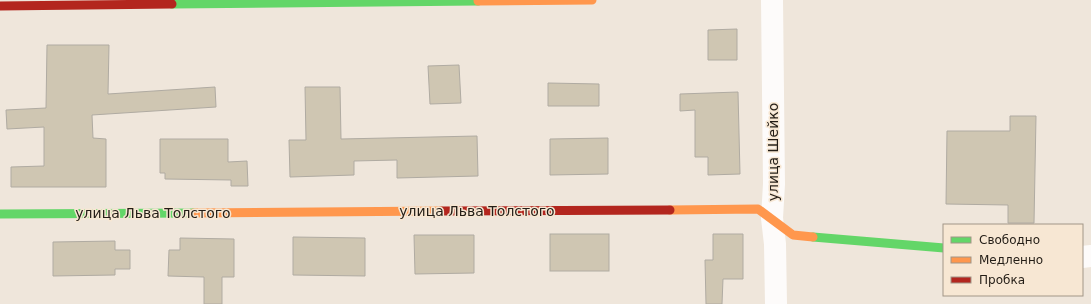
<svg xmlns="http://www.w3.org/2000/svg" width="1091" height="304" font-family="'DejaVu Sans',sans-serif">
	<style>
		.building { fill: #cfc6b2; stroke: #b0aba2 }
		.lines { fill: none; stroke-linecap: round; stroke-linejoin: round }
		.street { stroke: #fdfbfa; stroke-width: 22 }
		.fast { stroke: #63d668; stroke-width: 9 }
		.slow { stroke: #ff974d; stroke-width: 9 }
		.jam { stroke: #b3261e; stroke-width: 9 }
		.labels { text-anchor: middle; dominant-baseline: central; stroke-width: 3; stroke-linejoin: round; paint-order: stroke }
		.street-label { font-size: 14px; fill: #231d16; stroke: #f7e7d3 }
	</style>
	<rect width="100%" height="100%" fill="#efe6db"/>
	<!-- building -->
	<g class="building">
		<polygon points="737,29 737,60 708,60 708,30"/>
		<polygon points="47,45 109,45 108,94 215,87 216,107 92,115 93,138 106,139 106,187 11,187 11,167 44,166 44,127 7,129 6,110 46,108"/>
		<polygon points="459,65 461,103 430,104 428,66"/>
		<polygon points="548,83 599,84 599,106 548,106"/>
		<polygon points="305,87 340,87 341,139 477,136 478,176 397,178 397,160 354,161 354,175 290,177 289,140 306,140"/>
		<polygon points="738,92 740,174 708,175 708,157 695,157 695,110 680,111 680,94"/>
		<polygon points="1010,116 1036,116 1034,223 1008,223 1008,205 946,204 947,131 1010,131"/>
		<polygon points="608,138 608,174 550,175 550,139"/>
		<polygon points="160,139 228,139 228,162 247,161 248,186 231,186 231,180 165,179 165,173 160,173"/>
		<rect x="550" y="234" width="59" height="37"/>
		<polygon points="713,234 743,234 743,279 723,279 722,304 706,304 705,260 713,260"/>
		<polygon points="414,235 474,235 474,273 415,274"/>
		<polygon points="293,237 365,238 365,276 293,275"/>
		<polygon points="180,238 234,239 234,277 222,277 222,304 204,304 204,277 168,276 169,250 180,250"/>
		<polygon points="115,241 115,250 130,250 130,269 115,269 115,275 53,276 53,242"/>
	</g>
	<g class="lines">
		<!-- street -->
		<g class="street">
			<polyline points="772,0 774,184 772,218 775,244 776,304"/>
			<polyline points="1082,257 1091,256"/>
		</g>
		<!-- fast -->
		<g class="fast">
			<polyline points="172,4 478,1"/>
			<polyline points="0,214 194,213"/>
			<polyline points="813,237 944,248"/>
		</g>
		<!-- slow -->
		<g class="slow">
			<polyline points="478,1 592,0"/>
			<polyline points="670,210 758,209 793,235 813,237"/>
			<polyline points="194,213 441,211"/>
		</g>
		<!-- jam -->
		<g class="jam">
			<polyline points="0,6 172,4"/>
			<polyline points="441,211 670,210"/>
		</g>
	</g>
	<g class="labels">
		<!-- street labels -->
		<g class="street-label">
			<text transform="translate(773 152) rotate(-90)">улица Шейко</text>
			<text x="477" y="211">улица Льва Толстого</text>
			<text x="153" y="213">улица Льва Толстого</text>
		</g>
	</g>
	<!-- legend -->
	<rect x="943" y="224" width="140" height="72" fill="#f7e7d3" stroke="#a29687"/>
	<rect x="951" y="237" width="20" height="6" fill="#63d668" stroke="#a29687"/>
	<text x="979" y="244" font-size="12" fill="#231d16">Свободно</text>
	<rect x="951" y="257" width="20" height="6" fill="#ff974d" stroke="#a29687"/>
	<text x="979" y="264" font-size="12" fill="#231d16">Медленно</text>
	<rect x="951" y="277" width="20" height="6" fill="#b3261e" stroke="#a29687"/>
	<text x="979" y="284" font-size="12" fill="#231d16">Пробка</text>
</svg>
